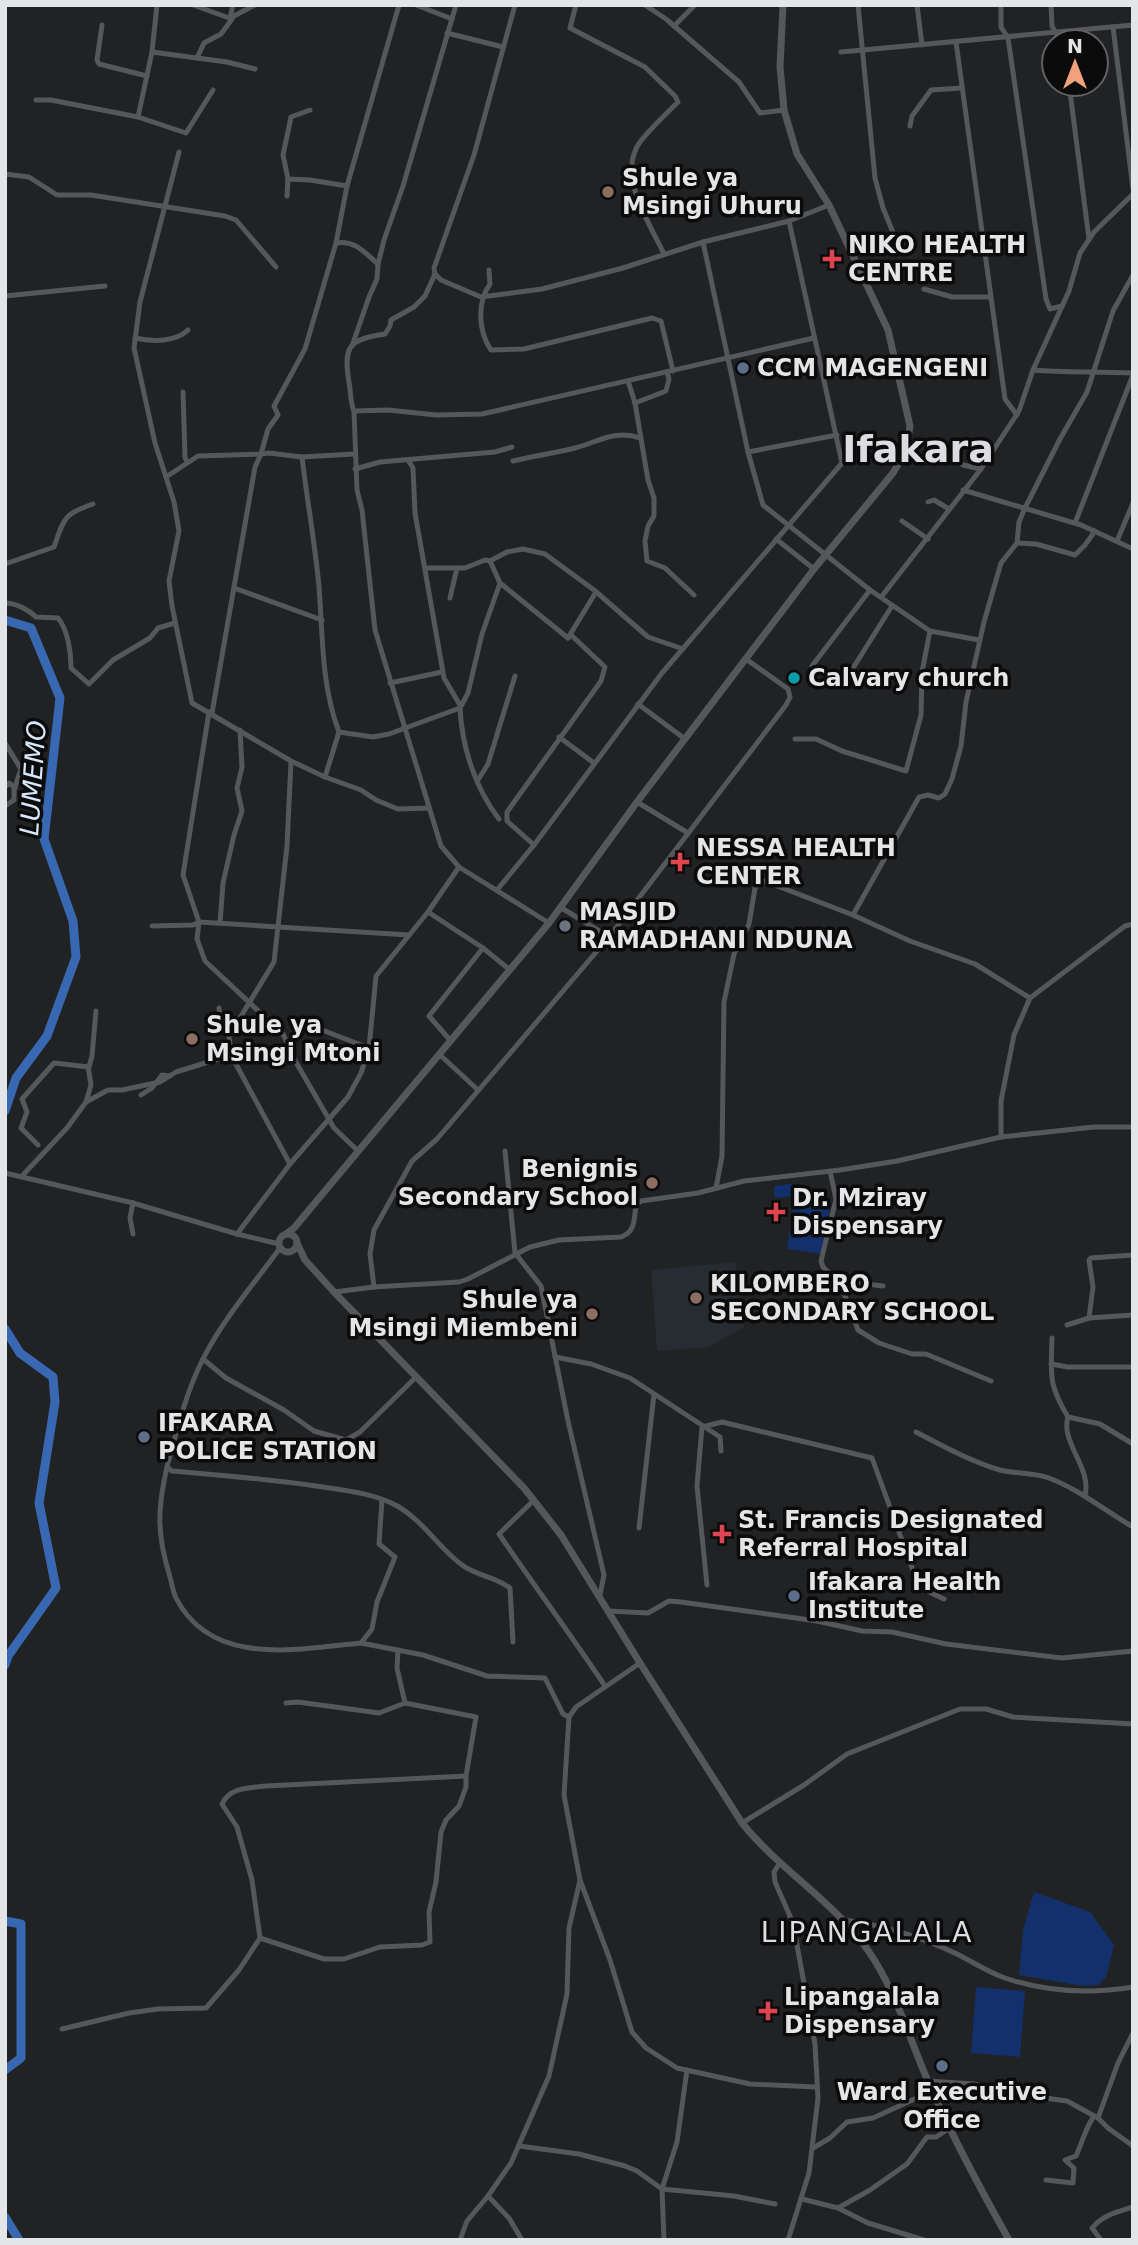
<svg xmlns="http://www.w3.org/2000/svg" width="1138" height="2245" font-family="'DejaVu Sans',sans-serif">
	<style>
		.built { fill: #272b32 }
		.green { fill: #12306b }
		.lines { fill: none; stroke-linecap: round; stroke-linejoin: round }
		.river { stroke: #3868b2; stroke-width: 9 }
		.street { stroke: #56575a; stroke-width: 5 }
		.secondary { stroke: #56575a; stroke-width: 7 }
		.education-dot { fill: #8d6e63; stroke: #0b0b0c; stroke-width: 2.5 }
		.health-dot { fill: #e0444e; stroke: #0b0b0c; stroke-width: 2.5 }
		.service-dot { fill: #5c6f8a; stroke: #0b0b0c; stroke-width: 2.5 }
		.culture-dot { fill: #0f9aa8; stroke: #0b0b0c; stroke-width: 2.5 }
		.worship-dot { fill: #6b7280; stroke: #0b0b0c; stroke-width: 2.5 }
		.labels { text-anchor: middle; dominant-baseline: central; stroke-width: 7; stroke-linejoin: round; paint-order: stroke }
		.poi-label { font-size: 24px; font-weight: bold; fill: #e4e5e7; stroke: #0b0b0c; text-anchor: start }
		.water-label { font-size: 26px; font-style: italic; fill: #d8e6fa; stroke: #0b0b0c }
		.quarter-label { font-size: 28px; letter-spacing: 2px; fill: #dcdde0; stroke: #0b0b0c }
		.town-label { font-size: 38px; font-weight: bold; fill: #dcdde0; stroke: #0b0b0c }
	</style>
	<rect width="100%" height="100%" fill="#212224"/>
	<!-- built -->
	<polygon class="built" points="735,1262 744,1327 709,1347 657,1351 651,1270"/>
	<!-- green -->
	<g class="green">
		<polygon points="792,1184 793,1196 775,1198 774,1186"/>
		<polygon points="795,1196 831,1202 822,1254 787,1249"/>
		<polygon points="1034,1892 1090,1912 1114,1945 1106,1977 1098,1985 1083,1986 1019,1975 1023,1930"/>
		<polygon points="976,1987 1025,1991 1020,2057 971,2053"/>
	</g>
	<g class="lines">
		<!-- river -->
		<g class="river">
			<polyline points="5,620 31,628 60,698 44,839 73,921 76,957 47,1036 16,1078 5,1111"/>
			<polyline points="5,1329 20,1353 53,1377 55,1402 39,1503 56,1588 8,1656 5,1665"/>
			<polyline points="5,1921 21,1924 21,2058 5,2070"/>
			<polyline points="5,2217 19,2240"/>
		</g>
		<!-- street -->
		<g class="street">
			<polyline points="193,5 232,19 221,34 204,43 197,58"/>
			<polyline points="416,5 452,19"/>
			<polyline points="515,5 474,155 434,268 435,274 441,280 481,297 542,289 623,268 703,242 789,221 829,205"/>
			<path d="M 576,5 L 570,28 L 645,67 L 675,96 L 678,102 C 665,115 651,128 640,142 C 616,175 650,224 664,254"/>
			<polyline points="645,5 666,19 739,82 760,113 784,110"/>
			<polyline points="858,5 875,178 883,208 899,247"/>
			<polyline points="917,5 922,45"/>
			<polyline points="1001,5 1001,27 1008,38 1046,299 1050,309 1062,306"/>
			<polyline points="1051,5 1052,26 1056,33"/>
			<polyline points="230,18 255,5"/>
			<polyline points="230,18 233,5"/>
			<polyline points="102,25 97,60 99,64 147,76"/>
			<polyline points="674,26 695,5"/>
			<polyline points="1113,27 1133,189"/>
			<polyline points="447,33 503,47"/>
			<polyline points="956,42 1005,399 1017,415"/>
			<polyline points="152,52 227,62 255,69"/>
			<polyline points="841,52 1133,25"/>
			<polyline points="1069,84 1089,239"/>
			<polyline points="36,100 51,100 138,117 186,133 213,90"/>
			<polyline points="138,117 152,52 157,5"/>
			<polyline points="910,126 912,116 931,90 962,88"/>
			<polyline points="179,152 140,302 134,348 155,443 174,502 179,531 169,581 172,606 192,703 291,761 325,777 361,790 376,800 398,809 429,808"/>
			<polyline points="5,174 29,177 57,195 91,195 225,216 236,220 276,267"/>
			<polyline points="288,179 310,180 347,186"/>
			<polyline points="287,196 288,179 283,155 291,117 310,110"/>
			<polyline points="703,242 748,452 763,505 870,590 930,631 979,640"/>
			<path d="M 336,243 C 355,240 364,252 378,264"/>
			<path d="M 489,270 L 490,284 C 477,302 478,331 491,350 L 524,349 L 652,318 L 661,321 L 673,371"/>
			<polyline points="924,289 952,297 990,297"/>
			<polyline points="5,296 105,286"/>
			<path d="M 135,338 C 152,342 176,342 188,330"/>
			<polyline points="352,346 369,297 377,279 378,264 384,240 403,186 456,5"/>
			<path d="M 1033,370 C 1067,373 1099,371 1133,373"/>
			<polyline points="628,381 635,403 648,480 654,498 654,516 648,526 645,541 647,561 665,568 694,595"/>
			<polyline points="183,392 185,457 187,462"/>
			<polyline points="635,403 666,391 669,379 667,372"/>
			<path d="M 354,411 C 350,402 351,392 349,382 C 343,346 349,339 385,334 L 390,326 L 391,320 L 414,307 L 425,296 L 435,274"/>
			<polyline points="926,447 943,459 953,457 963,465 981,469"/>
			<polyline points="748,452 837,435"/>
			<path d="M 302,457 C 307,500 315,543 319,587 C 323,636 321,685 339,732 L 325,777"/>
			<polyline points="408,460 413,468 415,513 444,678 460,705"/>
			<path d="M 513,461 C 534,456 555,453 575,448 C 598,442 616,429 640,438"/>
			<polyline points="355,469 380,462 495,452 512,447"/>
			<polyline points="166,477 198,456 261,454 268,429 278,415 274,406 305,349 336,243 347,186 399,5"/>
			<polyline points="963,490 1081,525 1133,549"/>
			<polyline points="928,502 934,500 949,509"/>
			<polyline points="902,521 928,539"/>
			<polyline points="1075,523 1133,375"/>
			<polyline points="776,539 814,569"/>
			<polyline points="1117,541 1133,503"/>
			<polyline points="1017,543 1036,544 1075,555 1085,545 1095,531"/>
			<path d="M 5,564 L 54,547 C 64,519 63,514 93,504"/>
			<polyline points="425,568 465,568 485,560 490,561"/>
			<polyline points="500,583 568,638 596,592"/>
			<polyline points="234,588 322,620"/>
			<polyline points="882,596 981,469 1019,411 1033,370 1069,291 1080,253 1094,232 1133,194"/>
			<polyline points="450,598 457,568"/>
			<path d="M 5,603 C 16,603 29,610 36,617 L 58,618 C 68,630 71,652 71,668 L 89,684 L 113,660 L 150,638 L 158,628 L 175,623"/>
			<polyline points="812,666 870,590"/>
			<polyline points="848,676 892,606"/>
			<polyline points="390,683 442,672"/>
			<polyline points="638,704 685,739"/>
			<path d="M 460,708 C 462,747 475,788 499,819"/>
			<polyline points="209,712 183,875 199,922 409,935"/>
			<polyline points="212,713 255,467 261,454 269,453 302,457 354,454"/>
			<polyline points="339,732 373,737 389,734 460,708 468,693 482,634 500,583 490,561 507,552 523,549 545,554 594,590 648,637 683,649"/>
			<polyline points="559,737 594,763"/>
			<polyline points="795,739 816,739 842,751 906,771 921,715 922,672 930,631"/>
			<polyline points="5,743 21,769 14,790 14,800 5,806"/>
			<polyline points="478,780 488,764 515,676"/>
			<polyline points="5,787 9,783 15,788"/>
			<polyline points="637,802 688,833"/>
			<polyline points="534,845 507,821 507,812 601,681 605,667 571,635 568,638"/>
			<polyline points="459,867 441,846 375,630 362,510 357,490 354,411 388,410 436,415 482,414 814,338"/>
			<polyline points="497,890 534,845 662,673 842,463 789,221"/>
			<polyline points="560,907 609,937"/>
			<polyline points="853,915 919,797 928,795 939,798 945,794 952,779 961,746 966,702 984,622 1001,563 1017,543 1019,522 1025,508 1060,439 1087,392 1113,311 1133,275"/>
			<polyline points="220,923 223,883 234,835 242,811 237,788 242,767 240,730"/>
			<polyline points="152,926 193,925 199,922 197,939 205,961 283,1034 297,1064 334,1128 358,1151"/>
			<polyline points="510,970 483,948 428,912 459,867 549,923"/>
			<polyline points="219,1008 221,1024 234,1030"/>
			<polyline points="309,1025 369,1048"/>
			<polyline points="450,1040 429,1016 483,948"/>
			<polyline points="439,1054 478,1090"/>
			<polyline points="141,1095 152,1088 162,1075 170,1076"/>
			<polyline points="86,1102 91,1085 88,1066"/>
			<polyline points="1001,1137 1001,1101 1014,1035 1030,998 1125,926 1133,924"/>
			<polyline points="38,1145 21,1128 27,1112 22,1099 54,1063 89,1067 92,1056 96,1011"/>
			<polyline points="505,1151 515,1253 541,1286 568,1421 604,1575 600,1595"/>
			<polyline points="290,1164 231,1055 229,1036 274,962 287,846 291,761"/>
			<polyline points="830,1171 836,1199 821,1261 823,1267 840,1283 858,1330 879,1343 912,1354 926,1354 991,1381"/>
			<polyline points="5,1173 133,1203 237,1234 279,1244"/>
			<polyline points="21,1177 67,1128 86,1102 108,1090 122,1090 160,1082 176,1072 231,1055"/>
			<polyline points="716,1188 722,1156 724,1002 734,954 749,924 755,888 762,880 853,915 910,941 975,964 1030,998"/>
			<polyline points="133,1234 130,1218 133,1203"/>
			<polyline points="237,1234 290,1164 348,1097 361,1073 369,1048 376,976 428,912"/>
			<path d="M 280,1248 C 254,1284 223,1319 203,1359 C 186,1392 177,1430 167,1467 L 172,1471 C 220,1475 268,1479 316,1486 C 343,1490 375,1493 399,1507 C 424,1522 439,1548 462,1565 C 477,1576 496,1577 510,1588 L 513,1642"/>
			<polyline points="840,1283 859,1283 883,1286"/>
			<polyline points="374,1287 370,1254 374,1230 412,1161 437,1139 609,937 786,705 790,697 788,689 746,659"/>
			<path d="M 334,1292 L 374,1287 L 459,1282 L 468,1279 L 530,1247 L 559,1240 L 621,1237 C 636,1232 634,1218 636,1205 L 641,1201 L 698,1193 L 744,1181 L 840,1170 L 897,1161 L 1001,1137 L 1094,1127 L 1133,1127"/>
			<polyline points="1089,1318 1093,1287 1089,1260 1091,1258 1133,1255"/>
			<polyline points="1067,1325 1089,1318 1133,1315"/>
			<path d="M 1052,1338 C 1051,1375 1048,1384 1068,1417 C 1060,1442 1092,1468 1085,1495"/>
			<polyline points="555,1357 591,1364 630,1378 720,1437 721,1451"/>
			<polyline points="203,1359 226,1378 284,1410 314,1431 346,1440 360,1432 415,1378"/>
			<polyline points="1051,1364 1068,1367 1133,1367"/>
			<polyline points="1068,1417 1100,1424 1133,1444"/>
			<path d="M 916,1432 C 943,1446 970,1461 1000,1470 C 1016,1474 1033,1472 1049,1478 C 1080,1490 1104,1510 1133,1527"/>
			<path d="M 167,1467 C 157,1510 157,1535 170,1577 C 172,1584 173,1592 176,1598 C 212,1668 298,1649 361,1643 L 372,1629 L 377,1602 L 395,1557 L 379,1544 L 382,1500"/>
			<path d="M 534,1500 L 499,1534 C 534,1585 571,1635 605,1686"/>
			<polyline points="639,1528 654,1394"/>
			<polyline points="707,1585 697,1486 702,1427 722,1422 872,1458 919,1587 944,1599"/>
			<polyline points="609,1611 648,1613 669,1601 681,1602 817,1621 862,1631 892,1632 946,1644 1062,1658 1133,1651"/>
			<polyline points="361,1643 423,1655 487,1676 545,1678 563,1714 569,1717"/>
			<polyline points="398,1650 397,1668 405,1703"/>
			<polyline points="640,1663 576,1707 569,1717 564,1795 580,1880 610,1960 632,2032 646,2048 677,2068 750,2084 816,2087"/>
			<polyline points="742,1823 804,1785 847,1754 960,1709 986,1709 1013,1717 1133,1724"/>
			<polyline points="779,1864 774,1872 775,1882 793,1923 815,2044 818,2098 809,2173 788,2240"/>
			<path d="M 844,1920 C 883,1925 921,1937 957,1954 C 973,1962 988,1972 1005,1978 C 1046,1992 1091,1994 1133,1987"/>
			<polyline points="260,1938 324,1959 344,1959 380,1947 422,1945 430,1942 429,1912 436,1882 441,1832 446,1820 459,1806 466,1787 466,1776 476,1717 405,1703 379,1713 298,1702 286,1703"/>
			<path d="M 62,2029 L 129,2013 L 158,2009 L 206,2008 L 239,1970 L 260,1938 L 252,1880 L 237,1827 L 222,1804 C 230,1787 249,1788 266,1786 L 466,1776"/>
			<polyline points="928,2081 974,2084 1023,2095 1067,2101 1098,2118 1108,2128 1133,2146"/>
			<polyline points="1098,2118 1118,2063 1133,2033"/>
			<polyline points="519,2146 579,2154 625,2166 637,2171 662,2189 734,2196 775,2204"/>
			<polyline points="813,2148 830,2138 847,2122 873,2118 932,2091"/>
			<path d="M 1046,2180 L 1073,2183 L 1074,2168 L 1065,2160 L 1076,2156 C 1083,2141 1084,2131 1094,2116"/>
			<polyline points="488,2196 509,2218 522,2240"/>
			<polyline points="802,2199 838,2208 868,2223 924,2240"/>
			<polyline points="838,2208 870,2190 907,2164 927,2137 936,2137 950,2128"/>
			<polyline points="460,2240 467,2221 488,2196 511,2163 549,2076 567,1994 569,1928 580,1880"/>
			<polyline points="664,2240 662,2189 677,2142 687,2070"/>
			<path d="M 1101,2240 L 1092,2228 C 1103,2215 1117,2212 1133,2207"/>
		</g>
		<!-- secondary -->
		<g class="secondary">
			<circle cx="288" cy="1243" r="9"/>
			<polyline points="286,1234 294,1228 549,923 637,802 814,569 893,473 906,451 910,426 888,330 829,205 797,154 784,110 780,67 783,5"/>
			<path d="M 297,1243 L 305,1260 L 334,1292 L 524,1488 L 561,1535 L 640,1663 L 742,1823 C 782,1873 841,1905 875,1961 C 900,2002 913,2049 933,2093 C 956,2143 982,2192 1009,2240"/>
		</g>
	</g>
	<!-- markers -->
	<g class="education-dot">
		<circle cx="608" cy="192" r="7"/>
		<circle cx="192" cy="1039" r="7"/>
		<circle cx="652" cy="1183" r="7"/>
		<circle cx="696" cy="1298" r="7"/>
		<circle cx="592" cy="1314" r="7"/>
	</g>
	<g class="health-dot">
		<path d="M828.5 248.5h7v7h7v7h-7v7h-7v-7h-7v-7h7z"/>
		<path d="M676.5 851.5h7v7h7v7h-7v7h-7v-7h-7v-7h7z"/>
		<path d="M772.5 1201.5h7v7h7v7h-7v7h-7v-7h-7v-7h7z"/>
		<path d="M718.5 1523.5h7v7h7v7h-7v7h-7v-7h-7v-7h7z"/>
		<path d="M764.5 2000.5h7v7h7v7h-7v7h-7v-7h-7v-7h7z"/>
	</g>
	<g class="service-dot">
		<circle cx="743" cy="368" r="7"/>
		<circle cx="144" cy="1437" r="7"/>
		<circle cx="794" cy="1596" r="7"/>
		<circle cx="942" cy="2066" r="7"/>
	</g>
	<circle class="culture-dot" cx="794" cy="678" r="7"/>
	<circle class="worship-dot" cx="565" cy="926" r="7"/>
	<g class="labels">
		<!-- poi labels -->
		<g class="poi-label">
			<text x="622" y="178">Shule ya<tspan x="622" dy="28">Msingi Uhuru</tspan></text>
			<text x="848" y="245">NIKO HEALTH<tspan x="848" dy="28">CENTRE</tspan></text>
			<text x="757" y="368">CCM MAGENGENI</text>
			<text x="808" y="678">Calvary church</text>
			<text x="696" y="848">NESSA HEALTH<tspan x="696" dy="28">CENTER</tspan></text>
			<text x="579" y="912">MASJID<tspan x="579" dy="28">RAMADHANI NDUNA</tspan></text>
			<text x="206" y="1025">Shule ya<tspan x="206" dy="28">Msingi Mtoni</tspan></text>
			<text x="638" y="1169" text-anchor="end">Benignis<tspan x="638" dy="28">Secondary School</tspan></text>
			<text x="792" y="1198">Dr. Mziray<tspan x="792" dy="28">Dispensary</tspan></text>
			<text x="710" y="1284">KILOMBERO<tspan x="710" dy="28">SECONDARY SCHOOL</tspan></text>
			<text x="578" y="1300" text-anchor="end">Shule ya<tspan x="578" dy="28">Msingi Miembeni</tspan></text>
			<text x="158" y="1423">IFAKARA<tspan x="158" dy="28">POLICE STATION</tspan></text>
			<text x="738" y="1520">St. Francis Designated<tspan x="738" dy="28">Referral Hospital</tspan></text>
			<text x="808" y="1582">Ifakara Health<tspan x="808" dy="28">Institute</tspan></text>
			<text x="784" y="1997">Lipangalala<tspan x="784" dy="28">Dispensary</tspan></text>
			<text x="942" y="2092" text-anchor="middle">Ward Executive<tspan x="942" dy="28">Office</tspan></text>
		</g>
		<!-- water labels -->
		<g class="water-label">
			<text transform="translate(33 778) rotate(-86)">LUMEMO</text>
		</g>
		<!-- quarter labels -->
		<g class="quarter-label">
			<text x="867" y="1932">LIPANGALALA</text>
		</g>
		<!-- town labels -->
		<g class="town-label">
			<text x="918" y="449">Ifakara</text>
		</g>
	</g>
	<!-- border -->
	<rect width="1138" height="2245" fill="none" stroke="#e4e5e7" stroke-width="14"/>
	<!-- north arrow -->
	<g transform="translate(1075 63)"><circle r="33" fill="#0b0b0c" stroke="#626264" stroke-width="2"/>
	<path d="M0-5L12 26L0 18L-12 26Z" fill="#f1a17b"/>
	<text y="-10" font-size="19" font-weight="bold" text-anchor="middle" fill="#e4e5e7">N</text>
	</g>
</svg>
